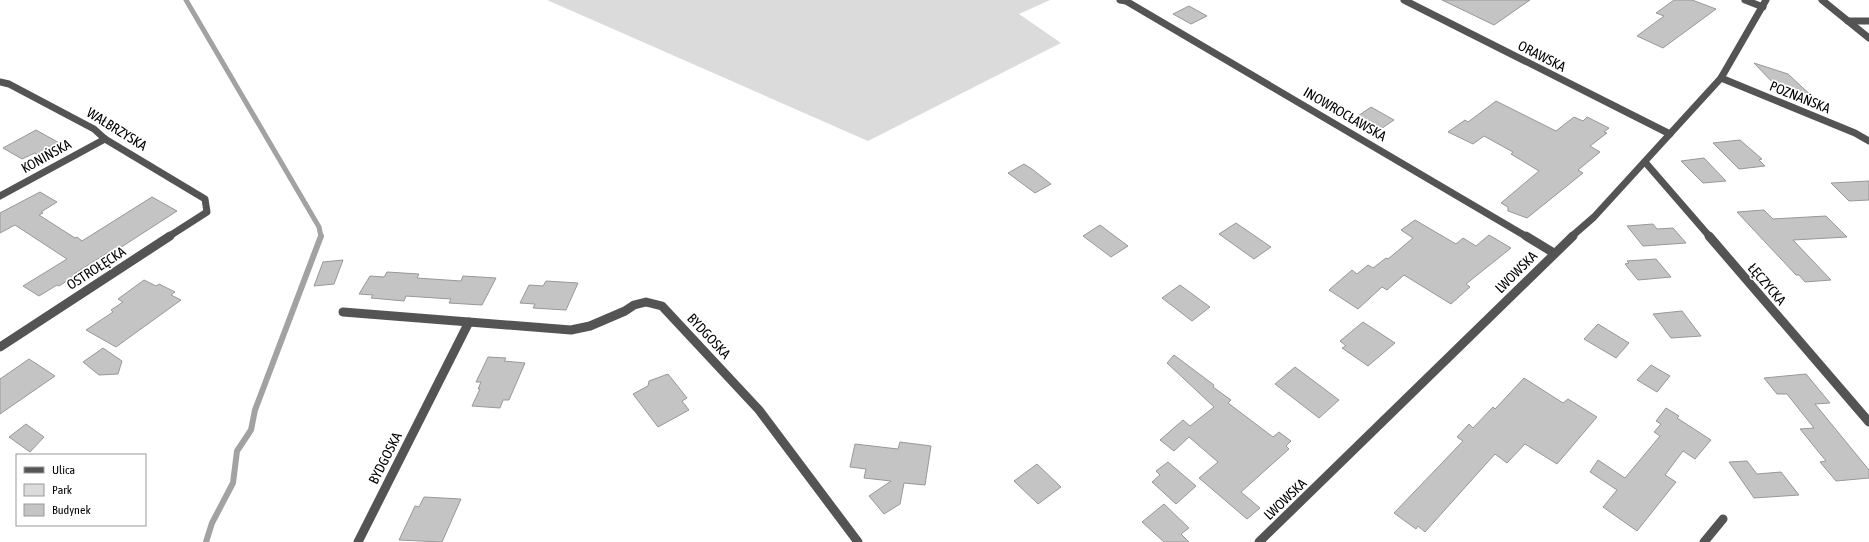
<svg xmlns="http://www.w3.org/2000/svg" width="1869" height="542" font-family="'Asap Condensed',sans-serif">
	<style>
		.green { fill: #dbdbdb }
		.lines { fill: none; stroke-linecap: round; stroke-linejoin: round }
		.stream-far1 { stroke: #a2a2a2; stroke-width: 5 }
		.stream { stroke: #a2a2a2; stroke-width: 6 }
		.building { fill: #c4c4c4; stroke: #989898 }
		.street-far1 { stroke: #545454; stroke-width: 7 }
		.street { stroke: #545454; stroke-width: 9 }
		.labels { text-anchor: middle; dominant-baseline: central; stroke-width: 3.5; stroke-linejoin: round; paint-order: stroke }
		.street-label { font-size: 14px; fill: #000; stroke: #fff }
	</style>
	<rect width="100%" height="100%" fill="#fff"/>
	<!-- green -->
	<polygon class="green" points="547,0 1050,0 1019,14 1061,43 868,141"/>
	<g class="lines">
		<!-- stream-far1 -->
		<polyline class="stream-far1" points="186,0 319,227 321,237"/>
		<!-- stream -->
		<polyline class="stream" points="206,542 212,523 233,483 237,451 251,430 255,410 321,236"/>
	</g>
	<!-- building -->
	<g class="building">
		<polygon points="1442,0 1530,0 1494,25"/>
		<polygon points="1674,0 1692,0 1716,9 1663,48 1637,36 1664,16 1656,13"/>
		<polygon points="1189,6 1207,16 1191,24 1173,14"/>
		<polygon points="1754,63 1788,74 1816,100 1776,86"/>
		<polygon points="1496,101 1556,131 1574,117 1583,121 1587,117 1609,128 1604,132 1607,133 1590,146 1600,152 1578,170 1583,173 1527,218 1508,211 1508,207 1501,203 1539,171 1511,154 1513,152 1484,136 1473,144 1448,132 1465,120 1468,122"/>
		<polygon points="1371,107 1394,120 1378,131 1355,118"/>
		<polygon points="36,130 63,145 42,157 35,153 22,159 3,148"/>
		<polygon points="1740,140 1762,159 1759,160 1765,166 1739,169 1713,143"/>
		<polygon points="1704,158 1726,181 1703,183 1681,161"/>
		<polygon points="1024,164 1032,169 1051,184 1035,193 1008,173"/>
		<polygon points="1869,181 1869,200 1849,201 1831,183"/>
		<polygon points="40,192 57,202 41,212 43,213 39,215 75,238 77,237 82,241 152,197 177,211 109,255 107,253 74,274 76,275 59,286 57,285 39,296 23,286 67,259 15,225 0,233 0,213"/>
		<polygon points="1764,210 1773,219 1826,216 1847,237 1793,240 1831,280 1805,282 1799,275 1796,275 1737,212"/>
		<polygon points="1415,220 1456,244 1463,238 1476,246 1489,235 1511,248 1466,284 1470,287 1451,304 1404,275 1387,290 1382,287 1358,309 1329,290 1352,270 1357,274 1368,265 1373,268 1386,258 1388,259 1413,238 1401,230"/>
		<polygon points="1236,223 1271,247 1254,259 1219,234"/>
		<polygon points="1653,224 1657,229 1673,228 1686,243 1643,246 1627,226"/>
		<polygon points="1100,225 1128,246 1111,257 1083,236"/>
		<polygon points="1656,259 1671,277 1638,280 1625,264 1629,263 1627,261"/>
		<polygon points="343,260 334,284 314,286 323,262"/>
		<polygon points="387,272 419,274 417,278 461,281 463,276 496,278 482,305 449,303 451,299 406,296 404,301 371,298 373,295 359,294 370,276 384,277"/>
		<polygon points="144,280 156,286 159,284 175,292 171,295 181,300 116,347 86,330 113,312 111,310 123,302 118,299"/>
		<polygon points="546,281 578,283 566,310 533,308 535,304 520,303 529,285 543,286"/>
		<polygon points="1180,285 1210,307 1192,321 1162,298"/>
		<polygon points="1682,311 1701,336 1671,338 1653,314"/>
		<polygon points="1363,322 1395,343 1368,366 1342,348 1346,346 1340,341"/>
		<polygon points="1598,324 1629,343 1616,358 1584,339"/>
		<polygon points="103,348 122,361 118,374 99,375 83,362"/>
		<polygon points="1174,355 1214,385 1213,387 1231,400 1228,403 1273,437 1279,432 1291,441 1286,446 1289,449 1241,492 1260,508 1247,519 1199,478 1218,462 1189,437 1174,451 1160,440 1183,420 1190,426 1214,407 1167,363"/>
		<polygon points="488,357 506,358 504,361 525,363 509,400 503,400 500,408 472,406 480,389 478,389 481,382 476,382"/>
		<polygon points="29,359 55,376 0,414 0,379"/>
		<polygon points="1651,365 1670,376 1657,392 1637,380"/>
		<polygon points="1295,367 1339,400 1319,418 1275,384"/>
		<polygon points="668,374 687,398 682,401 689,410 658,427 633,394 648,386 649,381"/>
		<polygon points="1806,374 1830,403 1815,404 1869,470 1869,478 1836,481 1820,462 1826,461 1800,429 1814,428 1787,394 1777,394 1764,378"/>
		<polygon points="1524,378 1563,403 1568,399 1597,417 1557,464 1525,444 1507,463 1495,454 1425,532 1418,526 1416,529 1394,513 1463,441 1457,437 1469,424 1473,428 1493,407 1495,409"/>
		<polygon points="1666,408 1679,416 1677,418 1711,440 1695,459 1683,451 1665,475 1676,482 1637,531 1603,507 1617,490 1590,472 1598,460 1625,478 1660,436 1654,432 1661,424 1656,421"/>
		<polygon points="26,424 44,437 30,452 9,437"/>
		<polygon points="900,442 931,446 925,485 904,483 900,504 884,514 869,496 891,481 864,478 866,469 850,467 855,444 898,449"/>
		<polygon points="1747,461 1757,474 1781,472 1799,495 1754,498 1729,462"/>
		<polygon points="1168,462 1196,486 1176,504 1152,482 1160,475 1156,471"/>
		<polygon points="1037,464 1061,487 1038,504 1014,481"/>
		<polygon points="424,497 461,499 442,542 399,540 415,506 419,507"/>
		<polygon points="1164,504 1189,528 1181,534 1189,542 1164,542 1142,522"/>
	</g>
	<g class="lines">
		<!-- street-far1 -->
		<g class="street-far1">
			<polyline points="1120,0 1126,1 1527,237"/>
			<polyline points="1404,0 1670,134"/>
			<polyline points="1745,0 1763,7"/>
			<polyline points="1822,0 1869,38"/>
			<polyline points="1848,21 1869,21"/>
			<polyline points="1721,78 1855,133 1869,141"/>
			<polyline points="0,82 9,84 94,129 105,139 205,199 207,212 168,237"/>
			<polyline points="1645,162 1710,237"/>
			<polyline points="0,196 105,139"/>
			<polyline points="1571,237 1594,217 1721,78 1766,0"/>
		</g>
		<!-- street -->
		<g class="street">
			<polyline points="1526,236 1554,253"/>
			<polyline points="1709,236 1869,422"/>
			<polyline points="343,312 571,330 590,326 625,311 634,305 646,302 662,306 759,410 858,542"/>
			<polyline points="0,347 170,236"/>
			<polyline points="358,542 469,322"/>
			<polyline points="1259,542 1573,236"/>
			<polyline points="1704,542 1723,519"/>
		</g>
	</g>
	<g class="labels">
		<!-- street labels -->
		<g class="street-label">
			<text transform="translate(1542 56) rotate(27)">ORAWSKA</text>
			<text transform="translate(1800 97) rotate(22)">POZNAŃSKA</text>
			<text transform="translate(1345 114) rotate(30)">INOWROCŁAWSKA</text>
			<text transform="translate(117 129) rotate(32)">WAŁBRZYSKA</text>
			<text transform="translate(46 156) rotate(-29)">KONIŃSKA</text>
			<text transform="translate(96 268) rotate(-33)">OSTROŁĘCKA</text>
			<text transform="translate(1516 272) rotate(-45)">LWOWSKA</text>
			<text transform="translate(1767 284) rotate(49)">ŁĘCZYCKA</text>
			<text transform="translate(709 336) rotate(47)">BYDGOSKA</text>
			<text transform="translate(385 458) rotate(-63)">BYDGOSKA</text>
			<text transform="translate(1285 499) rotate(-44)">LWOWSKA</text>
		</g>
	</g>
	<!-- legend -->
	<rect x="16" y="454" width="130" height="72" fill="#ffffff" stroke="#999999"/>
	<rect x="24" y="467" width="20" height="6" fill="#545454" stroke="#999999"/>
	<text x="52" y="474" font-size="12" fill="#000000">Ulica</text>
	<rect x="24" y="484" width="20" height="12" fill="#dbdbdb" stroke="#999999"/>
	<text x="52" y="494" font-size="12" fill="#000000">Park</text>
	<rect x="24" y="504" width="20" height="12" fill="#c4c4c4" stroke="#999999"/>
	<text x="52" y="514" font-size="12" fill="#000000">Budynek</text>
</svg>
